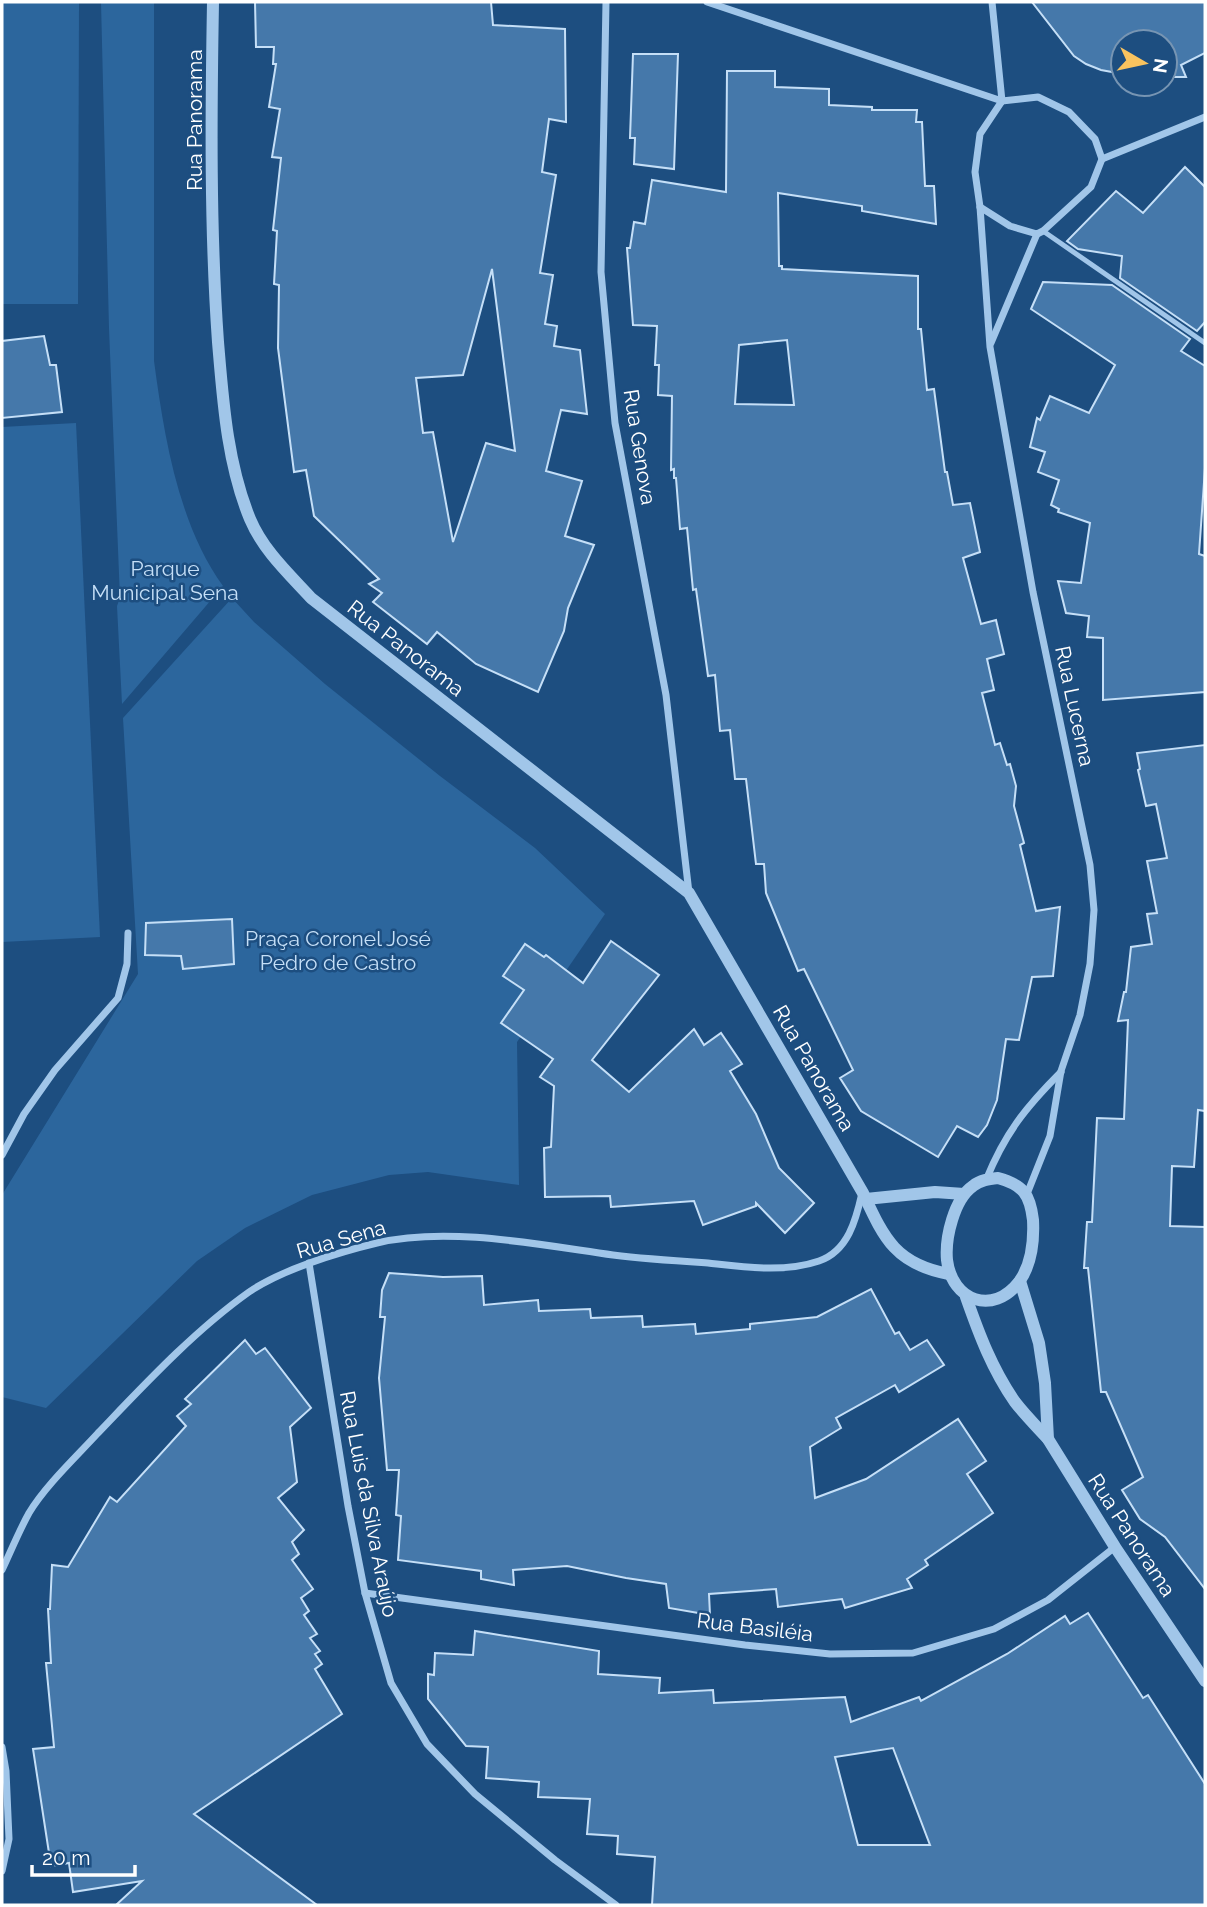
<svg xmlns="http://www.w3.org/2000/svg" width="1207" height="1907" font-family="Raleway,sans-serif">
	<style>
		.green { fill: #2c669d }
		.building { fill: #4578aa; stroke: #c5dff7; stroke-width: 2; fill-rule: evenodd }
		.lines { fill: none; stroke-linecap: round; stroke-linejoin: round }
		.service { stroke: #a1c6e9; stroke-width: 5 }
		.minor { stroke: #a1c6e9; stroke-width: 7 }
		.tertiary { stroke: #a1c6e9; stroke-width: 12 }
		.labels { text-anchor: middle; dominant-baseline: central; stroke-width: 5; stroke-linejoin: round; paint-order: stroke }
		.street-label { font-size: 21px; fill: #fff; stroke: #1d4e80 }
		.park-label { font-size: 21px; fill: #c5dff7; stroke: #1d4e80 }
	</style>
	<rect width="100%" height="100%" fill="#1d4e80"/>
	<!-- green -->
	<g class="green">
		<polygon points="2,2 79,2 78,304 2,304"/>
		<path d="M 101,2 L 154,2 L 154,361 C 164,435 178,524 223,586 L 122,704 L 117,606 L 120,598 L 109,328 Z"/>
		<polygon points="76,423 100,937 2,942 2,427"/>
		<polygon points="232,598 254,622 325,684 440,776 535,848 605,914 517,1042 519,1185 428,1172 389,1175 312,1195 245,1228 197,1261 46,1408 2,1397 2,1195 138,974 123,718"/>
	</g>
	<!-- building -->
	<g class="building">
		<path d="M 255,2 L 491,2 L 493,25 L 565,29 L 566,122 L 549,119 L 542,172 L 556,175 L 540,273 L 553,275 L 545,324 L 557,326 L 554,346 L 580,350 L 587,414 L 561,410 L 546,471 L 582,481 L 565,536 L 594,545 L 568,608 L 564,631 L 538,692 L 476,664 L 437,632 L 427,644 L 373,602 L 382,593 L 369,584 L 379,579 L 314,516 L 306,470 L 294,472 L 278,348 L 279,285 L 274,284 L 277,231 L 273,230 L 281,158 L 272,157 L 280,109 L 269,107 L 276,64 L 273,64 L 274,47 L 256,47 ZM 492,269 L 515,451 L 486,443 L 453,542 L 433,432 L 423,433 L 416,378 L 463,375 Z"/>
		<polygon points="1032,2 1205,2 1205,53 1181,65 1186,77 1165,77 1165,42 1123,42 1123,74 1101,70 1086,64 1074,56"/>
		<polygon points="633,54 678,54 674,169 634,164 635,138 630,138"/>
		<path d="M 727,71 L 775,71 L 775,87 L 829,89 L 829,105 L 872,107 L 872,110 L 917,110 L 916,122 L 922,122 L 925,186 L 934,186 L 936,224 L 862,211 L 862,206 L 778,193 L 779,266 L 782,266 L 782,269 L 918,276 L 918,329 L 921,329 L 927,390 L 934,389 L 945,472 L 947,472 L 953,505 L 970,503 L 980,552 L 963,558 L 981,624 L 996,620 L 1004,654 L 987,659 L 994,690 L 982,693 L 995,745 L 1000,743 L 1007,765 L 1010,764 L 1016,786 L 1014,806 L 1024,843 L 1020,845 L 1036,911 L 1060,907 L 1053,976 L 1032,977 L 1019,1040 L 1006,1039 L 997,1100 L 987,1125 L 978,1137 L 957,1126 L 938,1157 L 861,1111 L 840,1078 L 853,1070 L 804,969 L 798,971 L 766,893 L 764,864 L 756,864 L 746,779 L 735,779 L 730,730 L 720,731 L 715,675 L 708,676 L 696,589 L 693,590 L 687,528 L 680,529 L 676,478 L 674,478 L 674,469 L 671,470 L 672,396 L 658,395 L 659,365 L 655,365 L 657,326 L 633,325 L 627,248 L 630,248 L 634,222 L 645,224 L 652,180 L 726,192 ZM 787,340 L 794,405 L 735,404 L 739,345 Z"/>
		<polygon points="1185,167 1205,187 1205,322 1197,331 1120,278 1122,256 1078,249 1067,241 1116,191 1143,213"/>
		<polygon points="1043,282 1112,285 1190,339 1181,351 1205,366 1205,468 1199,554 1205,556 1205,692 1103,700 1103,638 1087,637 1089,616 1066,613 1058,581 1081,583 1090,523 1058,512 1059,509 1051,505 1059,480 1038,472 1045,452 1030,447 1037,418 1040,420 1050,396 1089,413 1115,365 1031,309"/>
		<polygon points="44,336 50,365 56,365 62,412 2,418 2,341"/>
		<polygon points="1205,745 1205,1111 1198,1110 1194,1167 1172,1166 1170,1226 1205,1227 1205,1589 1165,1537 1140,1519 1122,1490 1143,1477 1106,1392 1101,1392 1088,1268 1084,1268 1087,1222 1092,1222 1097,1118 1124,1119 1128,1020 1118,1021 1124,992 1126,992 1131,947 1152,944 1147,914 1157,913 1147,861 1167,858 1156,804 1146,806 1138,770 1140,769 1137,753"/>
		<polygon points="232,919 234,964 183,969 181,956 145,955 146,923"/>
		<polygon points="611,941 659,975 592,1060 629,1092 694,1029 704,1045 721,1033 742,1064 730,1071 756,1114 779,1168 814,1203 785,1233 756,1203 756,1206 703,1225 694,1201 611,1207 610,1196 545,1197 544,1148 551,1147 554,1086 540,1077 553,1059 501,1023 524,990 503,976 525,944 544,957 546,955 583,983"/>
		<polygon points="389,1273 443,1277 482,1276 484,1305 538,1300 539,1311 590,1309 591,1318 642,1316 643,1327 695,1324 696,1334 750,1329 750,1324 817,1317 871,1289 895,1334 899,1332 910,1350 927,1340 944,1365 899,1392 895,1385 836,1418 841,1428 810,1447 815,1498 866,1479 958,1419 986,1461 967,1474 993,1513 925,1560 928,1565 907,1579 912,1588 845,1608 842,1599 778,1607 776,1589 709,1594 710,1615 669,1608 666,1584 626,1578 567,1566 513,1570 514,1585 481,1579 481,1571 398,1560 401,1516 396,1515 399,1470 387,1470 379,1378 385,1317 380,1317 382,1290"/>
		<polygon points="245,1340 256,1354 265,1348 311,1408 290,1427 297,1482 278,1498 304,1530 292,1542 299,1554 292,1560 313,1589 301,1598 309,1611 304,1615 317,1634 310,1638 320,1651 315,1654 322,1664 315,1669 342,1714 194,1814 317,1905 116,1905 142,1881 73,1892 69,1863 51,1866 33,1749 54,1747 46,1663 51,1663 48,1609 50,1609 52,1565 68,1567 110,1497 117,1502 186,1426 177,1416 191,1404 185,1399"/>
		<path d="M 1088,1613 L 1143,1698 L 1148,1695 L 1205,1784 L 1205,1905 L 652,1905 L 655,1857 L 617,1854 L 618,1836 L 587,1834 L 590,1799 L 538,1797 L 539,1782 L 486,1778 L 488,1747 L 466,1746 L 428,1699 L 428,1674 L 434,1675 L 435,1653 L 473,1655 L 475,1631 L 599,1651 L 598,1674 L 660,1678 L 659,1693 L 713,1690 L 714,1703 L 845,1697 L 851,1722 L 919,1697 L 921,1701 L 1007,1654 L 1065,1616 L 1070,1624 ZM 893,1748 L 901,1769 L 930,1845 L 858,1845 L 835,1757 Z"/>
	</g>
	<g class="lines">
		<!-- service -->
		<polyline class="service" points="1043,231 1205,343"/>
		<!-- minor -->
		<g class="minor">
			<polyline points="606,2 601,272 615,423 666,695 689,893"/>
			<polyline points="707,2 1002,101 1038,97 1069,112 1095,139 1102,159 1091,187 1043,231 1037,234 1010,226 980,207"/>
			<polyline points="992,2 1002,101"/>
			<polyline points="1002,101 980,134 975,172 980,207 990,347 1033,592 1090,865 1094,910 1090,964 1080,1015 1061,1071 1050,1136 1027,1194"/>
			<polyline points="1102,159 1205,117"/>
			<polyline points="991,343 1037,234"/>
			<polyline points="2,1155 24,1114 55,1070 118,998 127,964 128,933"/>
			<path d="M 986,1180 C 1005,1133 1026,1107 1061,1072"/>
			<polyline points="309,1263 348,1506 365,1593 391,1683 427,1744 475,1794 555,1860 616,1905"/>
			<path d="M 2,1570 C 11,1551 19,1531 29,1513 C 45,1486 77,1456 98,1433 C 144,1385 194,1331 249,1292 C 281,1270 339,1252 377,1243 C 448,1226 541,1245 613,1255 C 645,1259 677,1261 708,1263 C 744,1267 784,1273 819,1261 C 848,1251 856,1220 862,1193"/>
			<polyline points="365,1593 745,1645 830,1654 913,1653 994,1629 1048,1600 1115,1547"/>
			<polyline points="2,1747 6,1771 9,1839 2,1871"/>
		</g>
		<!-- tertiary -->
		<g class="tertiary">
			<path d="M 213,2 C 211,115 210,229 218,342 C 223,401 227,463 250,519 C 263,550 288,573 311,598 L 689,893 L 863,1193 C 884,1238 895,1264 949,1274"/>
			<path d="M 998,1178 C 1023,1185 1030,1194 1033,1220 C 1034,1240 1032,1264 1019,1282 C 993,1316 952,1301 947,1260 C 945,1238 954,1199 973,1186 C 980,1180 989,1179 998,1178 Z"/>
			<polyline points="866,1199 935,1192 964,1194"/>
			<polyline points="1020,1281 1039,1343 1045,1383 1048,1439 1115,1547 1205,1681"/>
			<path d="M 966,1297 C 979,1334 992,1369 1015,1402 C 1025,1415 1037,1427 1048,1439"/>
		</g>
	</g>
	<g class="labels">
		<!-- street labels -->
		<g class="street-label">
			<text transform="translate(194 120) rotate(-90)">Rua Panorama</text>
			<text transform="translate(640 447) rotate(81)">Rua Genova</text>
			<text transform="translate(406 648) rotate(38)">Rua Panorama</text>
			<text transform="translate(1075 706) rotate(78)">Rua Lucerna</text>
			<text transform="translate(814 1068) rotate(60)">Rua Panorama</text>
			<text transform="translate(341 1239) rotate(-16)">Rua Sena</text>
			<text transform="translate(369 1504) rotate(79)">Rua Luis da Silva Araújo</text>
			<text transform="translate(1132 1535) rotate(57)">Rua Panorama</text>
			<text transform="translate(755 1627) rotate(7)">Rua Basiléia</text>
		</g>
		<!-- park labels -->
		<g class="park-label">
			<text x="165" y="568">Parque<tspan x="165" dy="24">Municipal Sena</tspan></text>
			<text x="338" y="938">Praça Coronel José<tspan x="338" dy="24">Pedro de Castro</tspan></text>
		</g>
	</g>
	<!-- border -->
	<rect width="1207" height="1907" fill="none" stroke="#ffffff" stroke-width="7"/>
	<!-- north arrow -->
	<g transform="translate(1144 63) rotate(99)"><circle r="33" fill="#1d4e80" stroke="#7795b3" stroke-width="2"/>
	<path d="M0-5L12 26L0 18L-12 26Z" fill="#f9c35f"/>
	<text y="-10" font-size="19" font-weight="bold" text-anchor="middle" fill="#ffffff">N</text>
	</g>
	<!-- scale -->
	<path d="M32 1865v10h103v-10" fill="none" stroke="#ffffff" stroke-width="3.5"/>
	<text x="42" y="1865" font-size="21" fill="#ffffff" stroke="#1d4e80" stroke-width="5" paint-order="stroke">20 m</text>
</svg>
